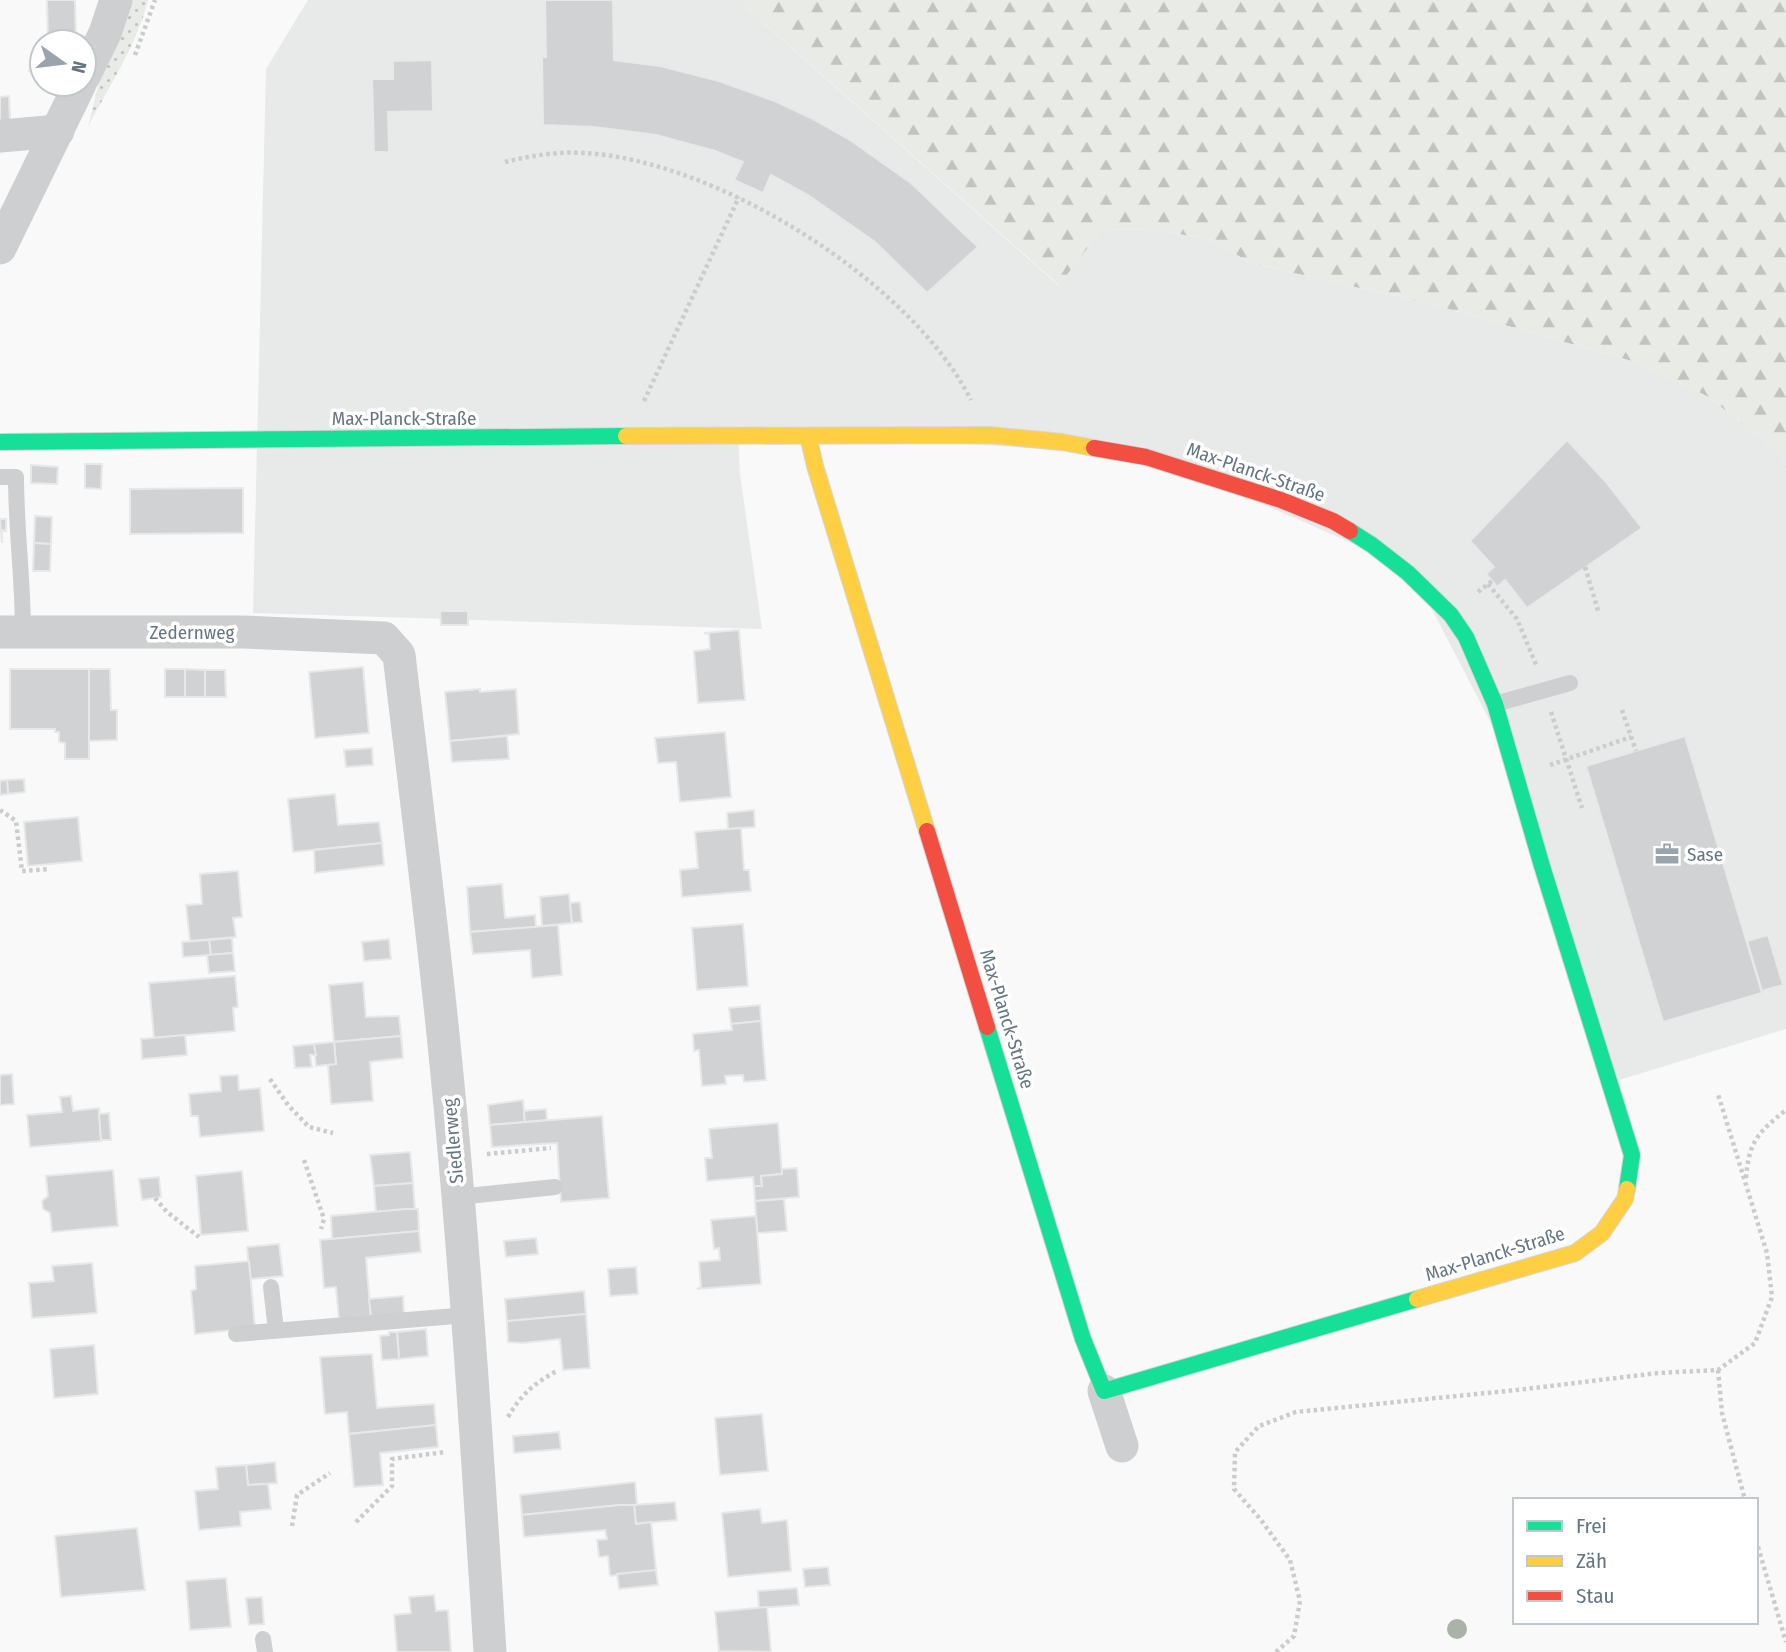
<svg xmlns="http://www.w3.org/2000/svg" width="1786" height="1652" font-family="'Fira Sans Condensed',sans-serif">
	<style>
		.built { fill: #e8e9e9 }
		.grass { fill: url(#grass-dots) }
		.forest { fill: url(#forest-firs) }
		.building { fill: #d0d2d3; stroke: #e8e8e8; stroke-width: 2 }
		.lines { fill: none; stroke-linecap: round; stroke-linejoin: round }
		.fast-casing { stroke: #d5d6d7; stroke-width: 18 }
		.slow-casing { stroke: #d5d6d7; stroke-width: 18 }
		.jam-casing { stroke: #d5d6d7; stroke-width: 18 }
		.path { stroke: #cbcccd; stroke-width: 4.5; stroke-dasharray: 3.5 3.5; stroke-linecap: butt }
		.lane { stroke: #cecfd0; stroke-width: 16 }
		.street { stroke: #cecfd0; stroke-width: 33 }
		.fast { stroke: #16e098; stroke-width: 16 }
		.slow { stroke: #ffcf43; stroke-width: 16 }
		.jam { stroke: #f24e42; stroke-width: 16 }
		.tree { fill: #a9b3a7 }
		.labels { text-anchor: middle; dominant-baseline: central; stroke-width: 7; stroke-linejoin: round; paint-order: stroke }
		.street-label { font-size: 19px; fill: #657683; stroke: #fff }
		.poi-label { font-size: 19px; fill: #657683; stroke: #fff; text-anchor: start }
	</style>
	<defs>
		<pattern id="grass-dots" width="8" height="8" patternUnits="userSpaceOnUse" patternTransform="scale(1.75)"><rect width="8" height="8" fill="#e8ebe6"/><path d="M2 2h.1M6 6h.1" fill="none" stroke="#c0c3c0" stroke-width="1.8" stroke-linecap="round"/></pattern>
		<pattern id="forest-firs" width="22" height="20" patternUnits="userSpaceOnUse" patternTransform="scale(1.75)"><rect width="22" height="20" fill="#e8ebe6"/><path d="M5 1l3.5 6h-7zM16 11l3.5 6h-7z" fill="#c0c3c0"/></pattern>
	</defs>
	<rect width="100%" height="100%" fill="#f9f9f9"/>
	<!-- built -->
	<polygon class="built" points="308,0 742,0 741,3 1058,285 1102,229 1159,230 1215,241 1250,263 1438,306 1639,363 1707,396 1779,452 1786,468 1786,1029 1616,1081 1521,781 1411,569 1148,454 738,432 740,474 762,629 253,613 266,69"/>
	<!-- grass -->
	<path class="grass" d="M 132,0 L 148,0 C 137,45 109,86 88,127 L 102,69 Z"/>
	<!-- forest -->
	<polygon class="forest" points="742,0 1786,0 1786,468 1779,452 1707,396 1639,363 1438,306 1250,263 1215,241 1159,230 1102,229 1059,285 741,3"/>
	<!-- building -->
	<g class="building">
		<polygon points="47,0 75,0 76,42 48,42"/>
		<polygon points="545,0 613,0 614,60 660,66 719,81 775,101 811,118 850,140 911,183 978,247 927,293 875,242 808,195 771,175 763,193 734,180 743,162 715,151 656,135 594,127 543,125 542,57 546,57"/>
		<polygon points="42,47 42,78 29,71"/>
		<polygon points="432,60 433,111 388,112 389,152 374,152 372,79 393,79 393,61"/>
		<polygon points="9,96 10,120 0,121 0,97"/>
		<polygon points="1567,440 1606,482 1642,528 1527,608 1505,580 1497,587 1492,581 1486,574 1494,567 1470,541"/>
		<polygon points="85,464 102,464 101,489 85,488"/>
		<polygon points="31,465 58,467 57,484 31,483"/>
		<polygon points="243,488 243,533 130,534 130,489"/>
		<polygon points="35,516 52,517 51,544 34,543"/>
		<polygon points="0,519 6,519 6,531 2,530 2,543"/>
		<polygon points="34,543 51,544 50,571 33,571"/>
		<polygon points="440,611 468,611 468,625 441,625"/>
		<polygon points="739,630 745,700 698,703 694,651 710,649 709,634 704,633"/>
		<polygon points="363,667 369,733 315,738 309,672"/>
		<polygon points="10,669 89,669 89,759 65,759 65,743 59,742 59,732 55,732 55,729 10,729"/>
		<polygon points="89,669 110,669 111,710 117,710 117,740 89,741"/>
		<rect x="165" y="669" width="20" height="28"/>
		<polygon points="185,669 205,670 205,697 185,697"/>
		<polygon points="205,670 225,670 226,697 205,697"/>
		<polygon points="480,689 480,692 516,689 519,734 450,741 445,692"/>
		<polygon points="725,732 731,797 680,802 676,762 658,763 655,738"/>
		<polygon points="507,736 509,759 452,762 450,741"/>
		<polygon points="1685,736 1762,993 1663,1022 1586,766"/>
		<polygon points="372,748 373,765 346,767 344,750"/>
		<polygon points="24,779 25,792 8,794 7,780"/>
		<polygon points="7,780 8,794 0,795 0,781"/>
		<polygon points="335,794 338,825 379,822 382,843 293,852 288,799"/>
		<polygon points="754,810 755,827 728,829 727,813"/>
		<polygon points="78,817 82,861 28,866 24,822"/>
		<polygon points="741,828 744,870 749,870 751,891 682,897 680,870 698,868 695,832"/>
		<polygon points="382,843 384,865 315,873 314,850"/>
		<polygon points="238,871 242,917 233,918 236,937 190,941 186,905 202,904 200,874"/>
		<polygon points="502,884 505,918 535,915 536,927 470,932 467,887"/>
		<polygon points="569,894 572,923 542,926 540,897"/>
		<polygon points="580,902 582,922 572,923 570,903"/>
		<polygon points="743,924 748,986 697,990 692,928"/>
		<polygon points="558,925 562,975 532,978 530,950 473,954 470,932"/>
		<polygon points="1768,935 1783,985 1762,991 1747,941"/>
		<polygon points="232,938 233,953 211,955 209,940"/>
		<polygon points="389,939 391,959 364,961 362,942"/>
		<polygon points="209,940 211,955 183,957 182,942"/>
		<polygon points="233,953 235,971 209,973 207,955"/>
		<polygon points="235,976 238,1007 233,1008 235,1031 154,1038 149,983"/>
		<polygon points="363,982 366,1017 399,1016 401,1036 334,1042 329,985"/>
		<polygon points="760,1005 761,1021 731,1024 729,1008"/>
		<polygon points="761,1021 766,1080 744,1082 743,1075 725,1076 726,1084 702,1086 699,1050 694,1051 693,1034 732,1030 731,1024"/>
		<polygon points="185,1035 187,1055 142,1059 141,1039"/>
		<polygon points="401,1036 403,1058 370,1062 373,1101 331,1104 328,1065 336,1064 334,1042"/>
		<polygon points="334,1042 336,1064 316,1066 314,1044"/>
		<polygon points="314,1044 316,1055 310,1055 312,1067 295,1068 293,1046"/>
		<polygon points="12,1074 14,1104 0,1105 0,1075"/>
		<polygon points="238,1075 239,1090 260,1088 264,1131 200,1137 198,1116 191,1116 189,1094 221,1091 220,1076"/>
		<polygon points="71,1096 73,1111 99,1108 101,1141 30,1147 27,1115 62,1112 60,1097"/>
		<polygon points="523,1100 525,1122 490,1125 488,1105"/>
		<polygon points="546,1109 547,1120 525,1122 524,1111"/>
		<polygon points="109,1113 111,1140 101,1140 99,1114"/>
		<polygon points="602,1116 609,1198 561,1202 557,1143 492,1147 490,1125"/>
		<polygon points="778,1123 782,1174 761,1176 762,1186 754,1186 753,1177 707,1181 705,1158 712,1158 709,1129"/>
		<polygon points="410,1152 413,1183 374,1186 370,1155"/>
		<polygon points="797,1168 799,1197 755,1201 754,1186 762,1186 761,1176 782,1174 782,1169"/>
		<polygon points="113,1170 118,1226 52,1232 50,1213 43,1209 42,1201 48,1196 46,1176"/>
		<polygon points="242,1171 248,1231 201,1235 196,1176"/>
		<polygon points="159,1177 161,1197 142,1200 139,1179"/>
		<polygon points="413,1183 415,1210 376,1212 374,1186"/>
		<polygon points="784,1199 787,1231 757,1233 755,1201"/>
		<polygon points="405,1209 418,1209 419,1231 332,1239 331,1216"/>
		<polygon points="756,1216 761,1284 697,1289 701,1287 699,1262 720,1260 719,1248 714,1249 711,1220"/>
		<polygon points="419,1231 421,1252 366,1258 371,1319 339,1321 336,1287 324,1288 320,1240"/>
		<polygon points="536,1238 538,1254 506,1257 504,1241"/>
		<polygon points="279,1244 283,1276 250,1279 247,1247"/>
		<polygon points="249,1261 255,1328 195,1334 191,1291 196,1289 195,1266"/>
		<polygon points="92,1263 97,1313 32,1318 29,1283 54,1281 52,1266"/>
		<polygon points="636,1267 638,1294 610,1296 608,1269"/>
		<polygon points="584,1291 586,1314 507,1321 505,1299"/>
		<polygon points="403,1296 404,1314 371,1316 369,1299"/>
		<polygon points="586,1314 590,1368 563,1370 560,1339 522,1343 508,1342 507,1321"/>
		<polygon points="426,1329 428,1356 399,1359 397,1332"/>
		<polygon points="389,1332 397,1332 399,1359 382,1360 380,1336 389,1335"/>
		<polygon points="94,1345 98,1394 54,1398 50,1349"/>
		<polygon points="372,1354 377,1408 434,1404 436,1425 349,1434 347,1412 325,1414 320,1357"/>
		<polygon points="762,1414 768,1471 720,1475 715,1418"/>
		<polygon points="436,1425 438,1447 380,1453 383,1485 354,1487 349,1434"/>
		<polygon points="559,1432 561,1449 514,1453 513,1436"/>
		<polygon points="275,1462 277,1483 248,1485 246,1465"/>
		<polygon points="246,1465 248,1485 268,1484 271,1509 240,1512 241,1526 199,1530 195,1491 218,1489 216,1467"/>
		<polygon points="635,1482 637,1505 620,1505 522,1515 520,1495"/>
		<polygon points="675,1502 677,1520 636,1524 634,1505"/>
		<polygon points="620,1505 634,1505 636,1524 651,1522 656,1570 610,1576 608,1556 599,1557 597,1540 607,1539 605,1530 524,1537 522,1515"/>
		<polygon points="760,1509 762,1523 787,1520 791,1571 728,1577 722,1513"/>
		<polygon points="137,1528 145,1590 61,1597 55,1536"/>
		<polygon points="828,1567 830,1585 805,1587 803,1569"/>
		<polygon points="656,1570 658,1585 619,1589 617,1574"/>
		<polygon points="226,1578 231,1627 190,1630 186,1581"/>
		<polygon points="797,1588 799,1605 759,1608 758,1591"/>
		<polygon points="434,1595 436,1611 448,1610 451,1652 397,1652 394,1615 411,1613 409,1597"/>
		<polygon points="262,1597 264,1624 249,1625 246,1598"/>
		<polygon points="767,1607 771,1652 719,1651 715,1612"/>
	</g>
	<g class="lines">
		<!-- fast casing -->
		<g class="fast-casing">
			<g id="fast">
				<polyline points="0,442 626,436"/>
				<polyline points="1350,531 1372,545 1408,573 1451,615 1466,637 1495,704 1542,866 1632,1155 1627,1189"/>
				<polyline points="987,1027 1083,1339 1104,1391 1417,1299"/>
			</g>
		</g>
		<!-- slow casing -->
		<g class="slow-casing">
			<g id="slow">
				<polyline points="626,436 989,435 1062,442 1094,448"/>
				<polyline points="808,436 815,466 927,831"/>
				<polyline points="1417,1299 1575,1253 1602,1233 1625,1199 1627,1189"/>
			</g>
		</g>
		<!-- jam casing -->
		<g class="jam-casing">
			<g id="jam">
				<polyline points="1094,448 1146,457 1281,500 1333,521 1350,531"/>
				<polyline points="927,831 987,1027"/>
			</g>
		</g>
		<!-- path -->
		<g class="path">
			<polyline points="135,55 155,0"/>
			<path d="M 505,162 C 530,156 557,151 584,153 C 716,160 911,281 971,400"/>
			<polyline points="644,401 739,197"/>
			<polyline points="1585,567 1599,614"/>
			<polyline points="1488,584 1517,619 1537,667"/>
			<polyline points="1478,592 1492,581"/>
			<polyline points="1622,710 1636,751"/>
			<polyline points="1551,712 1582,808"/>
			<polyline points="1550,765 1631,737"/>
			<polyline points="0,810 16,821 22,871 49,869"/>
			<polyline points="270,1079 288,1105 309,1127 333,1133"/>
			<polyline points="487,1154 551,1148"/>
			<polyline points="304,1160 324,1219 321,1229"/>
			<path d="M 1746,1178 C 1749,1142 1757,1133 1786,1110"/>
			<polyline points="155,1198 167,1212 199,1237"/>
			<polyline points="1718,1370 1722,1413 1745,1500"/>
			<path d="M 508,1417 C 521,1395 534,1383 557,1371"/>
			<polyline points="356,1522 392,1486 392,1459 445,1452"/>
			<polyline points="292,1526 297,1495 330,1473"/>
			<polyline points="1756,1540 1786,1642"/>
			<polyline points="1276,1652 1294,1636 1300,1601 1290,1560 1261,1520 1234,1489 1235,1452 1259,1426 1296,1412 1517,1390 1658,1373 1718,1370 1755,1343 1772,1297 1767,1253 1718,1094"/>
		</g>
		<!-- lane -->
		<g class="lane">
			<path d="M 0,477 L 16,477 C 16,529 23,580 23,632"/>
			<polyline points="1495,704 1570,683"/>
			<polyline points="458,1197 555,1187"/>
			<polyline points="271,1287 276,1330"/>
			<polyline points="236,1334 468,1315"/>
			<polyline points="263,1639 265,1652"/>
		</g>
		<!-- street -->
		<g class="street">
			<polyline points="84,76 105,33 116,0"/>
			<polyline points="0,136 58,131"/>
			<polyline points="0,248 80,84"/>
			<path d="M 0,632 L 243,632 L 384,638 L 399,655 C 414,781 430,908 443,1034 C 464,1240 477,1446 490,1652"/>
			<polyline points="1104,1391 1122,1446"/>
		</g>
		<!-- fast -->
		<use href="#fast" class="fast"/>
		<!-- slow -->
		<use href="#slow" class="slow"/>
		<!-- jam -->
		<use href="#jam" class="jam"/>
	</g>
	<!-- trees -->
	<circle class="tree" cx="1457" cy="1629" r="10"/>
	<!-- icons -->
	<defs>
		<g id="office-bare" transform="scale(1.89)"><path d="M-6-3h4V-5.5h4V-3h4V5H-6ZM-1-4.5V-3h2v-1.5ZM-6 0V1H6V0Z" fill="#99a4ac" stroke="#fff" stroke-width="2.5" paint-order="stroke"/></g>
	</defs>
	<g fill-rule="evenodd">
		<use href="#office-bare" x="1667" y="854"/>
	</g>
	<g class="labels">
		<!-- street labels -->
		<g class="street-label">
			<text x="404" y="418">Max-Planck-Straße</text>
			<text transform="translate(1256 472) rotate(19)">Max-Planck-Straße</text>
			<text x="192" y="632">Zedernweg</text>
			<text transform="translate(1007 1019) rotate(73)">Max-Planck-Straße</text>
			<text transform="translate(453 1141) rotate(-95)">Siedlerweg</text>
			<text transform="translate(1495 1254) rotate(-17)">Max-Planck-Straße</text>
		</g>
		<!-- poi labels -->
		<g class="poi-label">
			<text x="1687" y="854">Sase</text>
		</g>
	</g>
	<!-- legend -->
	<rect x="1513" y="1498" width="245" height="126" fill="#ffffff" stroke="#c1c8cd" stroke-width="2"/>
	<rect x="1527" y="1521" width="35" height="10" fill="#16e098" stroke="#c1c8cd" stroke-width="2"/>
	<text x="1576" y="1533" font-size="21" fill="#657683">Frei</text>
	<rect x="1527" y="1556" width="35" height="10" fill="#ffcf43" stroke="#c1c8cd" stroke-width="2"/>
	<text x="1576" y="1568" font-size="21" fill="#657683">Zäh</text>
	<rect x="1527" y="1591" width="35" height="10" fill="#f24e42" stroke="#c1c8cd" stroke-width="2"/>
	<text x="1576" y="1603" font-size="21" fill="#657683">Stau</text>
	<!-- north arrow -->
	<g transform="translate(63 63) rotate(104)"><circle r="33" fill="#ffffff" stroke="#c1c8cd" stroke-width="2"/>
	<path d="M0-5L12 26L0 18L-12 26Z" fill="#99a4ac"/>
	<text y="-10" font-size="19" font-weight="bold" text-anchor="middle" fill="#657683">N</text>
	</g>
</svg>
